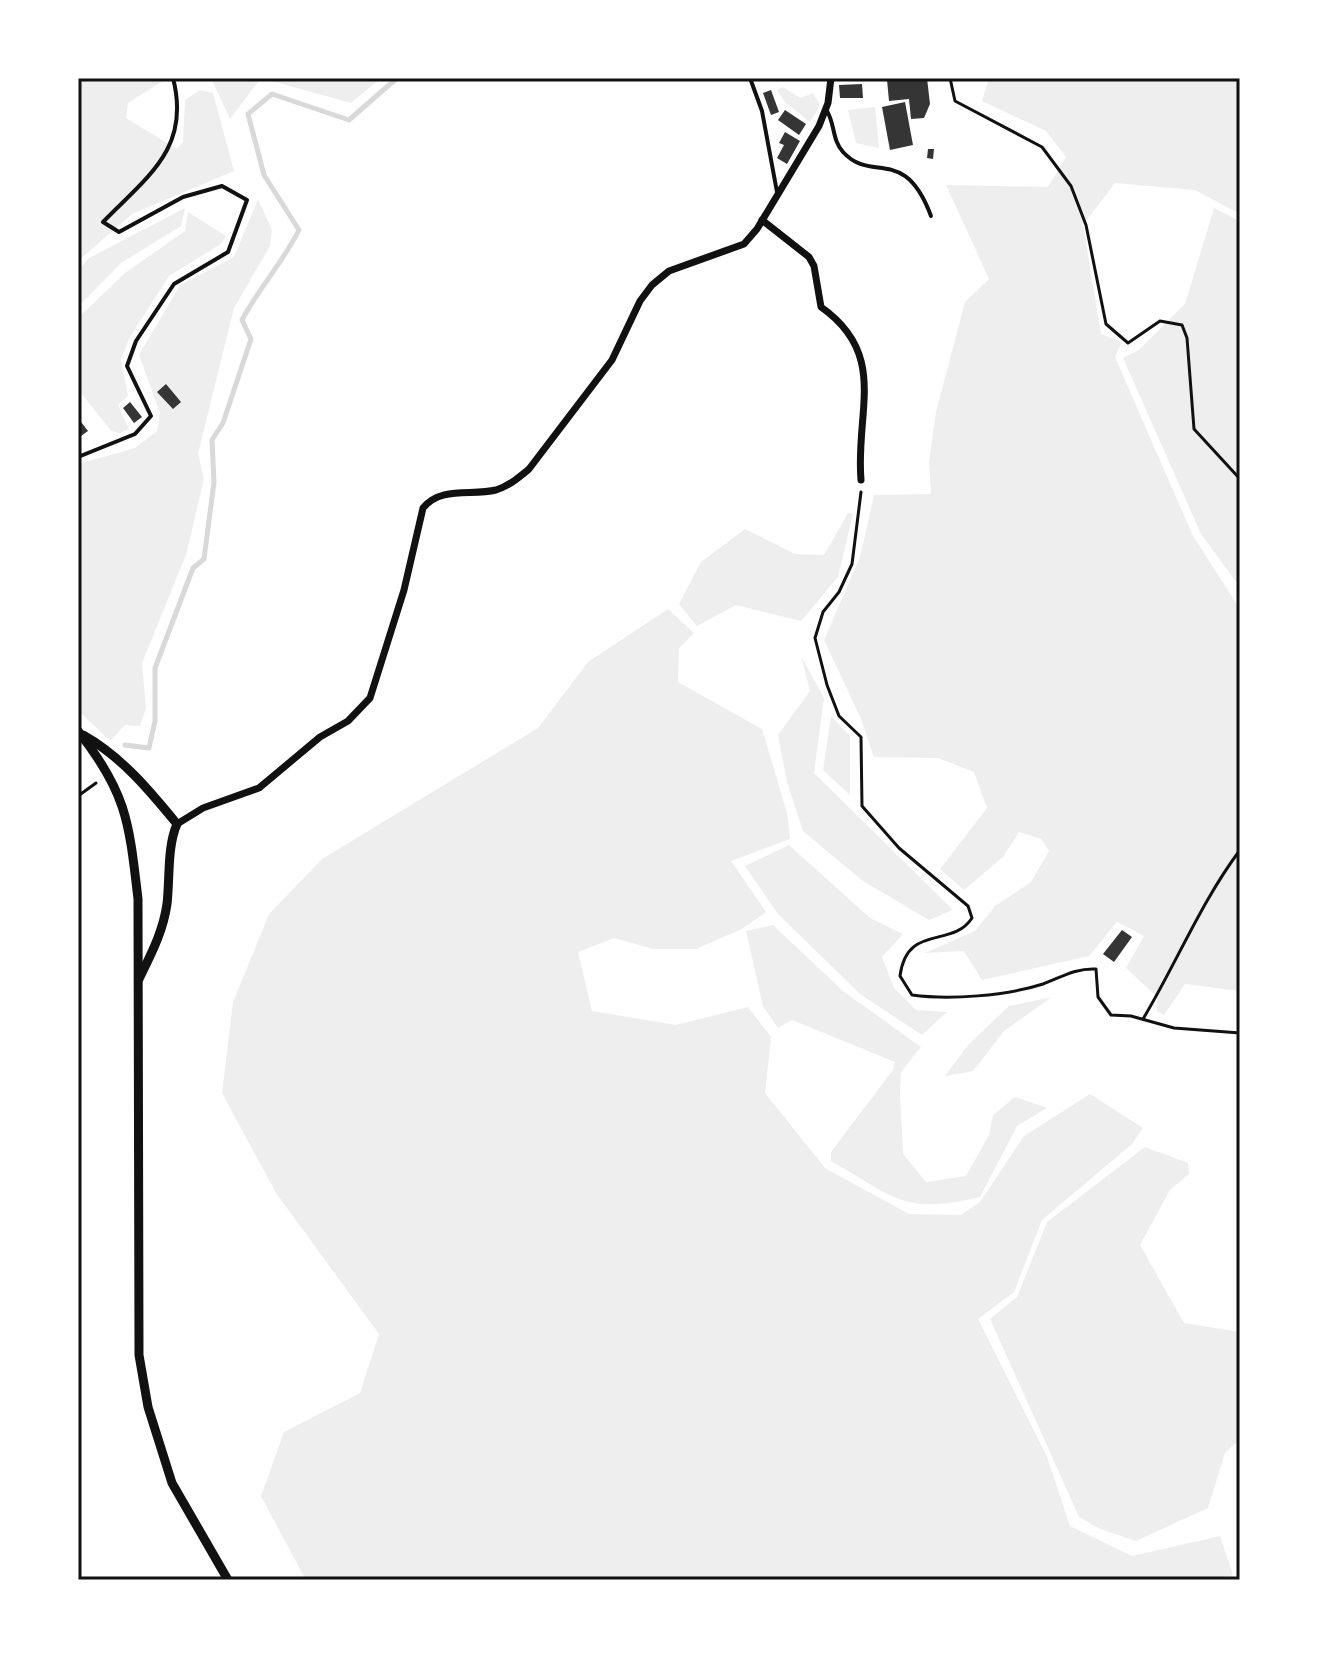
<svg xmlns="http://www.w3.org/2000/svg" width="1318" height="1658" font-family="'Work Sans',sans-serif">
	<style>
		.green { fill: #eee }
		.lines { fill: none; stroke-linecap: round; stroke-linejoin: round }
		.stream { stroke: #d9d9d9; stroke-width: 5 }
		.building { fill: #353535 }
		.path { stroke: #111; stroke-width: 3 }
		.service { stroke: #111; stroke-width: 4 }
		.minor { stroke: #111; stroke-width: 7 }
		.tertiary { stroke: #111; stroke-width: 9 }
		.neatline { fill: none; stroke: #111; stroke-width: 3 }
	</style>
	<rect width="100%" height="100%" fill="#fff"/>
	<!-- green -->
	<g class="green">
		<polygon points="78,78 168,78 128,103 126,118 177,149 183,142 185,100 200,90 213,93 234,171 132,214 78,261"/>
		<polygon points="211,78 381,78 351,103 261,78 230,119"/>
		<polygon points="989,78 1240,78 1240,214 1195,190 1115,183 1083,225 1101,334 1122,342 1115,357 1193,536 1240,609 1240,991 1185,984 1164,1015 1157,1011 1157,997 1126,968 1144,936 1117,922 1089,956 982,980 964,951 925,953 975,931 995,906 1031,882 1049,851 1041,839 1019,832 1003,857 964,890 940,869 987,808 974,772 938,758 874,757 861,719 824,640 860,557 874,495 931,494 929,462 936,412 965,302 989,279 946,185 1048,187 1066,157 1046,131 982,101"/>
		<polygon points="783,87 800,98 813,93 820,105 810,122 785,102 777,90"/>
		<polygon points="875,107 879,148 856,143 848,110"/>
		<polygon points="258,199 272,230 270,246 234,308 198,454 204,479 186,555 142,663 146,708 140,726 125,725 110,741 78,710 78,464 135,448 157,431 160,413 139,355 180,285 234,257"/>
		<polygon points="185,208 181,226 121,263 78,307 78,271 89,258"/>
		<polygon points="1214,208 1240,221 1240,587 1201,534 1123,358 1139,350 1185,304"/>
		<polygon points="188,212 226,236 221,244 169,276 130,337 121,359 128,396 118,405 129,429 120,433 111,431 78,389 78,318 125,273 185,231"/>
		<polygon points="848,513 853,514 838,577 801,621 736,605 697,626 679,604 701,562 745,529 795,554 824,555"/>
		<polygon points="668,609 694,633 679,648 678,682 762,729 787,813 790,839 731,861 766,912 742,929 696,949 653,949 614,938 578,952 592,1011 676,1025 748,1007 771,1037 765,1093 825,1168 909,1214 961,1215 980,1202 1024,1136 1090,1094 1143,1128 1132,1144 1042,1220 1014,1292 978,1319 1047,1457 1070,1526 1132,1556 1220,1536 1233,1575 1227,1580 306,1580 302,1573 261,1496 284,1432 360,1393 379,1334 276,1193 222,1093 233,1002 269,914 322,859 538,728 588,662"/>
		<polygon points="801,656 824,698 814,773 953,910 929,920 863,881 803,831 787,782 778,735 810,691"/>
		<polygon points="831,716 850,736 850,795 823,770"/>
		<polygon points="789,845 870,918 903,934 882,957 894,988 916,1010 947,1012 922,1035 860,994 778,914 745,866"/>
		<path d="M 773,925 L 843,991 L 921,1047 L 901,1072 L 900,1094 L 903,1154 L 926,1182 L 966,1176 L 989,1135 L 993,1115 L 1015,1097 L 1047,1108 L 1017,1126 L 980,1197 C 903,1215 896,1198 831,1161 L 831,1152 L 893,1070 L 895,1062 L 792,1020 L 778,1028 L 763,1006 L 746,931 Z"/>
		<polygon points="1052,997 1004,1031 973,1071 945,1076 968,1045 1009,1006"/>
		<polygon points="1145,1147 1188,1163 1189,1174 1170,1190 1140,1245 1184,1323 1240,1332 1240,1439 1225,1453 1208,1508 1136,1541 1100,1529 1079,1517 990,1319 1017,1297 1047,1222"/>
	</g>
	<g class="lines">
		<!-- stream -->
		<path class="stream" d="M 125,745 L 149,748 L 155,721 L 155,668 L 193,568 L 204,559 L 214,482 L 212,440 L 223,423 L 251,339 L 242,320 C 259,288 283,262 299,230 L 264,175 L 248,114 L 272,94 L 349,120 L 397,78"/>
	</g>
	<!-- building -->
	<g class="building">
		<polygon points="927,78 930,104 924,118 911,119 909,99 889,101 887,80"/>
		<polygon points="862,84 863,98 840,98 839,85"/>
		<polygon points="771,90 779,112 771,115 763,93"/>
		<polygon points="905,102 913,145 890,150 882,107"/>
		<polygon points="785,110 806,124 799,135 778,120"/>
		<polygon points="785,132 800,141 787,164 777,158 784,145 779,143"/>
		<polygon points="928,149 934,149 933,159 927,158"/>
		<polygon points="166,384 181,402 173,409 157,392"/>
		<polygon points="130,402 142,417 134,423 123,408"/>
		<polygon points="78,418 88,431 78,438"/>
		<polygon points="1122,930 1132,937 1114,962 1103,954"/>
	</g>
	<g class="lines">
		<!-- path -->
		<g class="path">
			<polyline points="950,78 955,101 1042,147 1071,186 1086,225 1106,324 1128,343 1160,321 1182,325 1187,338 1194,429 1240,479"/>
			<path d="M 861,492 L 852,564 L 839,592 L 823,612 L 815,638 L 827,685 L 839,716 L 861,737 L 862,806 L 899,848 L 968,906 L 972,918 C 952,949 907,923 900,976 L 912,995 C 949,1000 1006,996 1043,984 C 1062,977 1075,968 1096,969 L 1098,997 L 1111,1015 L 1131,1016 L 1174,1028 L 1240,1033"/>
			<polyline points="78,796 96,783"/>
			<path d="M 1143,1019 C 1176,964 1201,902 1240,850"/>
		</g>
		<!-- service -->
		<g class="service">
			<polyline points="592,78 644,78"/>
			<polyline points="750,78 762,111 777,192"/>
			<path d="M 827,111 C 835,124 832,140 843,152 C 872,184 904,144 931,216"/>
			<path d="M 78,457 L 135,434 L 151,416 L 127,366 L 136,341 L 174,284 L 228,252 L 247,200 L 222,186 L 183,197 L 119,232 L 103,222 C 148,176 191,148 173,78"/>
		</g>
		<!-- minor -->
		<g class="minor">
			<path d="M 762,220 L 809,257 L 814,266 L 821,307 C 889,355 855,412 861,480"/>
			<path d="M 177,824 L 203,808 L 259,788 L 320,737 L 348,721 L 370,698 L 404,590 L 423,508 C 441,486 471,496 496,490 C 509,486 518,478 529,469 L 612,360 L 640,301 L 652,285 L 669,271 L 744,244 L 757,229 L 819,126 L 828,103 L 831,78"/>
		</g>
		<!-- tertiary -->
		<g class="tertiary">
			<path d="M 78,731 C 127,793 129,822 138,899 L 139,1355 L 148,1407 L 172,1483 L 228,1580"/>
			<path d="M 83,735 C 121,756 150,791 177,824 C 167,847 170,878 167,904 C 163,932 151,954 139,979"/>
		</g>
	</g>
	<!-- border -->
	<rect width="1318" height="1658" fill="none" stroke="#ffffff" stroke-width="160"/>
	<rect x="80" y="80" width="1158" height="1498" class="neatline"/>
</svg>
